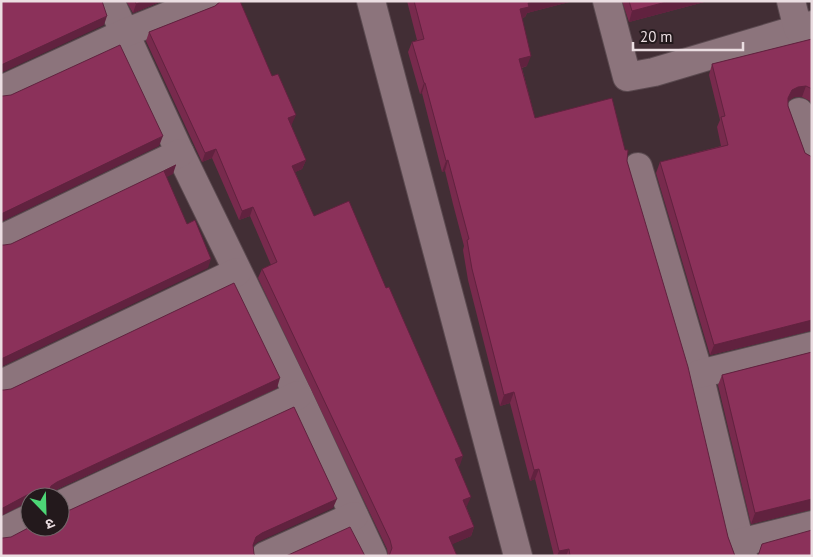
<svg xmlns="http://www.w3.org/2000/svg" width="813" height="557" font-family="'PT Sans','Noto Sans Devanagari',sans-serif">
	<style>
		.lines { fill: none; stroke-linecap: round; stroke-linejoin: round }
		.minor-casing { stroke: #5b4a50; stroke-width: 30 }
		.tertiary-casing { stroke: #5b4a50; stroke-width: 30 }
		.minor { stroke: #8c747c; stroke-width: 28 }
		.tertiary { stroke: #8c747c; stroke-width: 28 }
		.wall { fill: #782a4d }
		.shaded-wall { fill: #61223f }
		.building { fill: #8b315a; stroke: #61223f }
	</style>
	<rect width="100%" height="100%" fill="#422e35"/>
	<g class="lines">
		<!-- minor casing -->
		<g class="minor-casing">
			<g id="minor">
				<polyline points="110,1 180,153 298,395 373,556"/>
				<polyline points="607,1 627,77 654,72 812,25"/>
				<polyline points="791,1 798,29"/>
				<polyline points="1,90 125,33 205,1"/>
				<polyline points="799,112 812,153"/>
				<polyline points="638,167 699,374 743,556"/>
				<polyline points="1,239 180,153"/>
				<polyline points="699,374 812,346"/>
				<polyline points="1,384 237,272"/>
				<polyline points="60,505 298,395"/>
				<polyline points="1,532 30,518"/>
				<polyline points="739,543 812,525"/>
				<polyline points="265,556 354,516"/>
			</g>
		</g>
		<!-- tertiary casing -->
		<g class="tertiary-casing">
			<polyline id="tertiary" points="371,1 518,556"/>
		</g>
		<!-- minor -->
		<use href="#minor" class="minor"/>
		<!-- tertiary -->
		<use href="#tertiary" class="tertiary"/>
	</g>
	<!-- wall -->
	<g class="wall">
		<polygon points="126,1 162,1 133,13"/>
		<polygon points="220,1 240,1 292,124 291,125 306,160 302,169 295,172 314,216 460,465 458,466 467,506 466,506 474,527 471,536 452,544 388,556 387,549 258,278 262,269 271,265 250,216 239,220 212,158 202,162 146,41 149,32 215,6"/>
		<polygon points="407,1 573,1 527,13 525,17 522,18 527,66 522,68 535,118 627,161 728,537 735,556 554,556 535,479 530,481 510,403 500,406 468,280 463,250 464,246 453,204 445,171 442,172 422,93 420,94 408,52 412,42 417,40"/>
		<polygon points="622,1 708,1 629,22"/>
		<polygon points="812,39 812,106 810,101 802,97 794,97 788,101 788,106 805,153 812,157 812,331 809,331 710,355 656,173 660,162 721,146 717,127 720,120 709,75 712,64"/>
		<polygon points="812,352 812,510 809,510 751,524 718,385 722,375"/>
		<polygon points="277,388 53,491 48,495 48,497 30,497 30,503 24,504 4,390"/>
	</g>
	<!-- shaded-wall -->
	<g class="shaded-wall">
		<polygon points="143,1 162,1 133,13 136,4"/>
		<polygon points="535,1 573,1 527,13 525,17 516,20 520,9 528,3"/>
		<polygon points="670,1 708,1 629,22 632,11"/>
		<polygon points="107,16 104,25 1,73 1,65"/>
		<polygon points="531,56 527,66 516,69 519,59"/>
		<polygon points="424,83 425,83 422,93 420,94"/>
		<polygon points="806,86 802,97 794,97 788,101 788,98 792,90 798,87"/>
		<polygon points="296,115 292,124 285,127 288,118"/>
		<polygon points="163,136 159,146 1,222 1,214"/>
		<polygon points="216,149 212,158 202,162 205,153"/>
		<polygon points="306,160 302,169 289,175 292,166"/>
		<polygon points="448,160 445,171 442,172 446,161"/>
		<polygon points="176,165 173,174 161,180 164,171"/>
		<polygon points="253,207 250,216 239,220 242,211"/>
		<polygon points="211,259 208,268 1,367 1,359"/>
		<polygon points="812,320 812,331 809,331 710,355 714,345"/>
		<polygon points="280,378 277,388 53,491 48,496 51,486 57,482"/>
		<polygon points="514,392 510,403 500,406 504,395"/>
		<polygon points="463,456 460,465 451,468 455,459"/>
		<polygon points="539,469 535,479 530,481 534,470"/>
		<polygon points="35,493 34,497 30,497 30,503 24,504 1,516 1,509 27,495"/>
		<polygon points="471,497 467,506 460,509 463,500"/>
		<polygon points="337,499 333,508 258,542 253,546 256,537 262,533"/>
		<polygon points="812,499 812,510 809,510 751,524 755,513"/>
		<polygon points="474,527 471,536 446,547 449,537"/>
		<polygon points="569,549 566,556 557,556 559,551"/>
	</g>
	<!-- building -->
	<g class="building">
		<polygon points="1,1 102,1 107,16 1,65"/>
		<polygon points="135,1 143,1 136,4"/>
		<polygon points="221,1 240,1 272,76 278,74 296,115 288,118 306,160 292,166 314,216 349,201 386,288 389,287 463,456 455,459 471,497 463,500 474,527 449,537 457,556 389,556 392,548 390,540 262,269 277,262 253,207 242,211 216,149 205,153 149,32 215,6"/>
		<polygon points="414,1 535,1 528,3 529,7 520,9 531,56 519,59 535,118 612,98 625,150 628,150 627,161 688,367 728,537 735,556 570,556 569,549 559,551 539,469 534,470 514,392 504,395 472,269 467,240 469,239 457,194 448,160 446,161 425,83 424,83 412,42 424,39"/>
		<polygon points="629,1 670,1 632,11"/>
		<polygon points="812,39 812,89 806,86 798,87 792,90 788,98 788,106 805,153 812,157 812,320 714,345 660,162 728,145 721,117 725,116 712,64"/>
		<polygon points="120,45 163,136 1,214 1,96 3,96 11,95"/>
		<polygon points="176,165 164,171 187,224 195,220 211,259 1,359 1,245 4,245 11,244"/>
		<polygon points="234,283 280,378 57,482 51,486 48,494 48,497 43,497 42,496 35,493 27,495 1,509 1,390 4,390 11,389"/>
		<polygon points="812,352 812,499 755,513 722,375"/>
		<polygon points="294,407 337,499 262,533 256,537 253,545 254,554 256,556 1,556 1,538 3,538 11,537 30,527 60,527 60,511 61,511 70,510"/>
		<polygon points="350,527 365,556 286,556"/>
		<polygon points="812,530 812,556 758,556 762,544"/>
	</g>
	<!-- border -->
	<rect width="813" height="557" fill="none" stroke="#ebdee2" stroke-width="5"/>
	<!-- north arrow -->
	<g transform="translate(45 512) rotate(157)"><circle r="24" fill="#23191c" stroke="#73686b"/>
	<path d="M0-4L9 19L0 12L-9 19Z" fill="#4dd676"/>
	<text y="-8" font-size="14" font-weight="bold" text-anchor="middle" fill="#ebdee2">उ</text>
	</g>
	<!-- scale -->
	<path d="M633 42v8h110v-8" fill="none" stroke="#ebdee2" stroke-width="2.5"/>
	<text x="640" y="42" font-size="15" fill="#ebdee2" stroke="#23191c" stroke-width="4" paint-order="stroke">20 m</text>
</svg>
